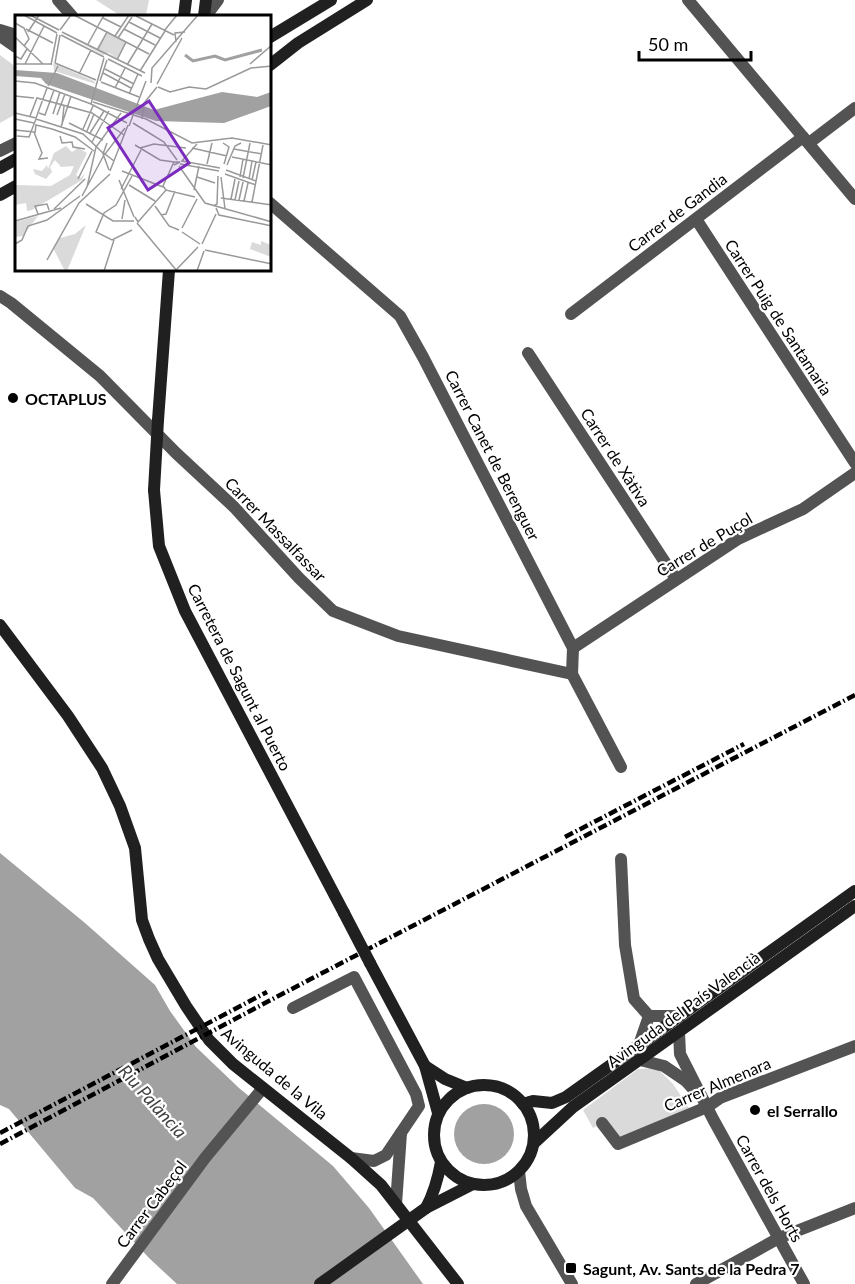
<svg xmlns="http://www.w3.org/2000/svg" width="855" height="1284" font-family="Lato,sans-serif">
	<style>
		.green { fill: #dadada }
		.water { fill: #a1a1a1 }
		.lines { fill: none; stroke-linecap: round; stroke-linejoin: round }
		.street { stroke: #535353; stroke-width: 12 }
		.secondary { stroke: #202020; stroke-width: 12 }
		.rail { stroke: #000; stroke-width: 4.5; stroke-dasharray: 9 3 1.5 3; stroke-linecap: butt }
		.secondary-bridge { stroke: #202020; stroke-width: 12 }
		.poi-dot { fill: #000; stroke: #fff; stroke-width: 2 }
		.labels { text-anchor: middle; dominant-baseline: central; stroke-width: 4.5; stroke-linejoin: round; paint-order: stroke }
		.street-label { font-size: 16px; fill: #000; stroke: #fff }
		.poi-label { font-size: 16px; font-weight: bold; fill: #000; stroke: #fff; text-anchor: start }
		.water-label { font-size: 18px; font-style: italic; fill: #424242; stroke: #fff }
		.inset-river { fill: none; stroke: #a1a1a1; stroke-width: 3 }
		.inset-road { fill: none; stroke: #999; stroke-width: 1.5 }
		.view { fill: #7b2cbf; fill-opacity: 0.15; stroke: #7b2cbf; stroke-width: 3 }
		.inset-edge { fill: none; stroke: #000; stroke-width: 3 }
	</style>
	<rect width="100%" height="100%" fill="#fff"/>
	<!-- green -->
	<g class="green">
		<polygon points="96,0 149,0 146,15 121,16"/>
		<polygon points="0,55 16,67 16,114 0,123"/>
		<polygon points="657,1068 673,1084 689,1108 621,1138 602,1123 593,1128 583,1110 638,1069"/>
	</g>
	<!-- water -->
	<g class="water">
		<polygon points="0,853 85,923 155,985 170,1011 196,1047 239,1088 333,1166 369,1208 423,1284 177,1284 149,1258 93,1198 75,1188 9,1109 0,1105"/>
		<circle cx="484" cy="1134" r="30"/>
	</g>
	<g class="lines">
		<!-- street -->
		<g class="street">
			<polyline points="58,0 72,16"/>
			<polyline points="688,0 855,199"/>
			<polyline points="206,16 218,0"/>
			<polyline points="0,30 16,35"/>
			<polyline points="0,36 16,47"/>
			<polyline points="809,143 855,108"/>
			<polyline points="0,151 16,143"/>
			<polyline points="270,203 400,316 423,357 573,648 572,674 621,767"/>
			<polyline points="696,219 855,463"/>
			<polyline points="0,296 11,303 100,376 176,453 234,507 299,578 333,611 398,636 572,674"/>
			<polyline points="571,314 803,137"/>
			<polyline points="528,353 676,579"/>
			<polyline points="573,648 738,539 803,509 855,473"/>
			<polyline points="621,859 625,945 634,999 649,1016"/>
			<polyline points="293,1008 354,977 416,1094 419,1106 386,1155 374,1161 351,1158"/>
			<polyline points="649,1016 680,1016"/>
			<polyline points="679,1032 680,1054 713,1119 804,1284"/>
			<polyline points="639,1045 649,1016"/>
			<polyline points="640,1060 664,1066 686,1081 694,1090"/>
			<polyline points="602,1123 618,1144 707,1107 720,1098 855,1046"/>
			<polyline points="519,1171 521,1189 526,1206 572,1284"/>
			<polyline points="396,1204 401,1133"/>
			<polyline points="112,1284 205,1158 263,1088"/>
			<polyline points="696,1284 779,1238 855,1208"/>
		</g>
		<!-- secondary -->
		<g class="secondary">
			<polyline points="184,16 186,0"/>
			<polyline points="204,16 206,0"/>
			<polyline points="270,37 331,0"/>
			<polyline points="270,65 298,43 367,0"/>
			<polyline points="0,168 16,159"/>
			<polyline points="0,195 16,186"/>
			<polyline points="158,420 169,270"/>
			<polyline points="154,490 159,546 185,611 344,913"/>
			<polyline points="0,625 68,716 102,768 120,806 135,848 142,920 149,939 158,959 186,1006 209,1040 233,1064 351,1158 381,1185 458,1284"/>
			<polyline points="370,963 425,1066 438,1113"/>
			<polyline points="425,1066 445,1079 467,1088"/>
			<circle cx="484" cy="1135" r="50"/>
			<polyline points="523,1104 533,1101 552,1103 566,1097 855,891"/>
			<polyline points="534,1143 573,1107 855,906"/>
			<polyline points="426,1208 473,1184"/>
			<path d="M 426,1208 C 434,1193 438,1179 441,1162"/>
		</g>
		<!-- rail -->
		<g class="rail">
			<polyline points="565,837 744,744"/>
			<polyline points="0,1133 267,992"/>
			<polyline points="0,1144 284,993 855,695"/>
		</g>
		<!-- secondary-bridge -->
		<g class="secondary-bridge">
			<polyline points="154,490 158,420"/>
			<polyline points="344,913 370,963"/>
			<polyline points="320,1284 426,1208"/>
		</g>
	</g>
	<!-- markers -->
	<g class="poi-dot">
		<circle cx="13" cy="398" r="6"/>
		<circle cx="755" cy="1110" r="6"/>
		<rect x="565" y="1262" width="12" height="12" rx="3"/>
	</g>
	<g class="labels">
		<!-- street labels -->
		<g class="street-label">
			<text transform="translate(677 212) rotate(-37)">Carrer de Gandia</text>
			<text transform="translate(779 317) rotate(57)">Carrer Puig de Santamaria</text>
			<text transform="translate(493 455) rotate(63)">Carrer Canet de Berenguer</text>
			<text transform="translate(616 457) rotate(57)">Carrer de Xàtiva</text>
			<text transform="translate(276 529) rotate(46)">Carrer Massalfassar</text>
			<text transform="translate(704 544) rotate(-31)">Carrer de Puçol</text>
			<text transform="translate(240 677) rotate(63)">Carretera de Sagunt al Puerto</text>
			<text transform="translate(683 1009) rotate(-36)">Avinguda del País Valencià</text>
			<text transform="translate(275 1073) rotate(40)">Avinguda de la Vila</text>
			<text transform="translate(717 1084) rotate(-23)">Carrer Almenara</text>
			<text transform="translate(770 1188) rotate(61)">Carrer dels Horts</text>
			<text transform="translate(151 1204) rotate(-53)">Carrer Cabeçol</text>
		</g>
		<!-- poi labels -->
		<g class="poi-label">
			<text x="25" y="398">OCTAPLUS</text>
			<text x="767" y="1110">el Serrallo</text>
			<text x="583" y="1268">Sagunt, Av. Sants de la Pedra 7</text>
		</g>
		<!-- water labels -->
		<g class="water-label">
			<text transform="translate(153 1101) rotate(48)">Riu Palància</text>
		</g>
	</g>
	<!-- overview -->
	<g transform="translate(15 15)">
		<rect width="256" height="256" fill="#fff"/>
		<path d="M 92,16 L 112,27 L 103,44 L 94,38 L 88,40 L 48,18 L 81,34 ZM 38,48 L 79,66 L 81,69 L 39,56 ZM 51,131 L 57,137 L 63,133 L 72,138 L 61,160 L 66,163 L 70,158 L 67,165 L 17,195 L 12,196 L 11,188 L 0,190 L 0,170 L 36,171 L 55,160 L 59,151 L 46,152 L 40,145 L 35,152 L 37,157 L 31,164 L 20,159 L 18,154 L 27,156 L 32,150 L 33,154 L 39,138 ZM 23,201 L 8,221 L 0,222 L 0,207 ZM 71,210 L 52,256 L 50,256 L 38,233 L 45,223 L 60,219 ZM 246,226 L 256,230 L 256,242 L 235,234 L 237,227 L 246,230 Z" fill="#dadada"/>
		<path d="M 0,55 L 42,58 L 139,95 L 207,77 L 242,82 L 256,77 L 256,91 L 209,108 L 141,106 L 31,69 L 26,63 L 0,61 Z" fill="#a1a1a1"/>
		<path class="inset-river" d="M 170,40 L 178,46 L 200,41 L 210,45 L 247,35"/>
		<path class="inset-road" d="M 9,0 L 42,18M 15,0 L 44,15M 59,0 L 134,39M 121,1 L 159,20M 88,3 L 106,12M 114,7 L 145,23M 0,8 L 9,13 L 14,24 L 9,31M 11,14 L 38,28M 109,14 L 140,30M 45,15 L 56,0M 149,16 L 162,0M 13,17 L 24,0M 47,17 L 130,58M 46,20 L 89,42M 100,21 L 114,0M 0,22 L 28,49M 103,23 L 117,2M 161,27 L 160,18 L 170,17M 73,29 L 89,0M 83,34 L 92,17M 0,41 L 6,44 L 12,34M 93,44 L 127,61M 102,45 L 111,27M 40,48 L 81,65M 40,48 L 45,20M 0,49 L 37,49M 10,49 L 29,11M 235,49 L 257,30M 36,50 L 42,19M 112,50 L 137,9M 90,54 L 119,69M 125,56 L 150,16M 88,58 L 116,73M 64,59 L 76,35M 83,64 L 89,43M 0,66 L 20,68 L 76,89 L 83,64M 85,66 L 92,45M 86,67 L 124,82M 136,68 L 137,53 L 183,0M 142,69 L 167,23M 33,71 L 43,51M 143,72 L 155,77 L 174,72 L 191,74 L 236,53 L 257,51M 100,73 L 110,53M 114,79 L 123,59M 0,81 L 19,83M 78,87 L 131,104 L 177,128 L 217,123 L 257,130M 76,89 L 112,108M 0,98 L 21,103M 24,98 L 30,100 L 39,75M 38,99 L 45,77M 42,100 L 50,79M 15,101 L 22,83 L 77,98 L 109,120M 21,103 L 32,73M 0,104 L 19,108M 21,104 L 68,119 L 88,138M 127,104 L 129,88 L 142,72M 54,108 L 88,125M 118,108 L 149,127 L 162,145M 47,110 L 49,91M 114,111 L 131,66M 46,112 L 56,81M 68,114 L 78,91M 0,115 L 19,117 L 27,138 L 24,144 L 33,143M 72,116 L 79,99M 20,118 L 21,110 L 37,114 L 60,122 L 79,136M 75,118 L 89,96M 2,121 L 14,122 L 21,104M 45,121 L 47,128 L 57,127 L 58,132 L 70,134M 77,127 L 94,96M 92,128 L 88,139 L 94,155M 208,128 L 214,132 L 209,149M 182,129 L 167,146 L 205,153M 120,130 L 145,145 L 159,147M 125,133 L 139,129 L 171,133M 177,133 L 212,141M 219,134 L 247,139M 217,142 L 257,150M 99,146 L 90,139 L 110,113M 165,149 L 204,156M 192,149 L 197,128M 212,150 L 220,131 L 226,128M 164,151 L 190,188 L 257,207M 211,155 L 241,166M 95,156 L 113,110M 107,156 L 148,172M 210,159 L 241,170M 182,162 L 200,168M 206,162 L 210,194M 225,162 L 228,144M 228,163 L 235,128M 63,164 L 77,136M 234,164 L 237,146M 104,165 L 119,202M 237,165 L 241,147M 114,170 L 140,186M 72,172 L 81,132 L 106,98M 72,172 L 67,181 L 90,138M 106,174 L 126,135M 151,175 L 148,171 L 159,147 L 165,147 L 159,150M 179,175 L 184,151M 206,183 L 257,190M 216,184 L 220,164M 220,185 L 224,166M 224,185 L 228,167M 229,186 L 233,168M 237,187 L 248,130M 71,189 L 98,206 L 119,206M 140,191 L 154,211 L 164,215M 198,191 L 202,189 L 203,161M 201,193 L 204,200 L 257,211M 39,194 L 70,164M 23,199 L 20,191 L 32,189 L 34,195M 146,200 L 151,199 L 160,176M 120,202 L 123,207 L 151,175 L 180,182M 107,204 L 110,185M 0,206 L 46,193M 122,208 L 162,256M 167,213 L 182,184M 117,215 L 97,225 L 81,217 L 89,198 L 101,190 L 117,161M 167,217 L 185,229M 0,229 L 7,225 L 13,211 L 32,205 L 65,181M 187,229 L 201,199M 190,235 L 257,249M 32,245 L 64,188 L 95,159M 161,255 L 183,232M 89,256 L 99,225M 182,256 L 189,236"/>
		<path class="view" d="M 134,86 L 174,148 L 133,175 L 93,113 Z"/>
		<rect width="256" height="256" class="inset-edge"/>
	</g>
	<!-- scale -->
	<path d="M639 51v9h112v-9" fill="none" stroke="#000000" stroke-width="3"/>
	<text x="648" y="51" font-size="18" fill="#000000" stroke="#ffffff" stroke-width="4.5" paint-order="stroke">50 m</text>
</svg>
